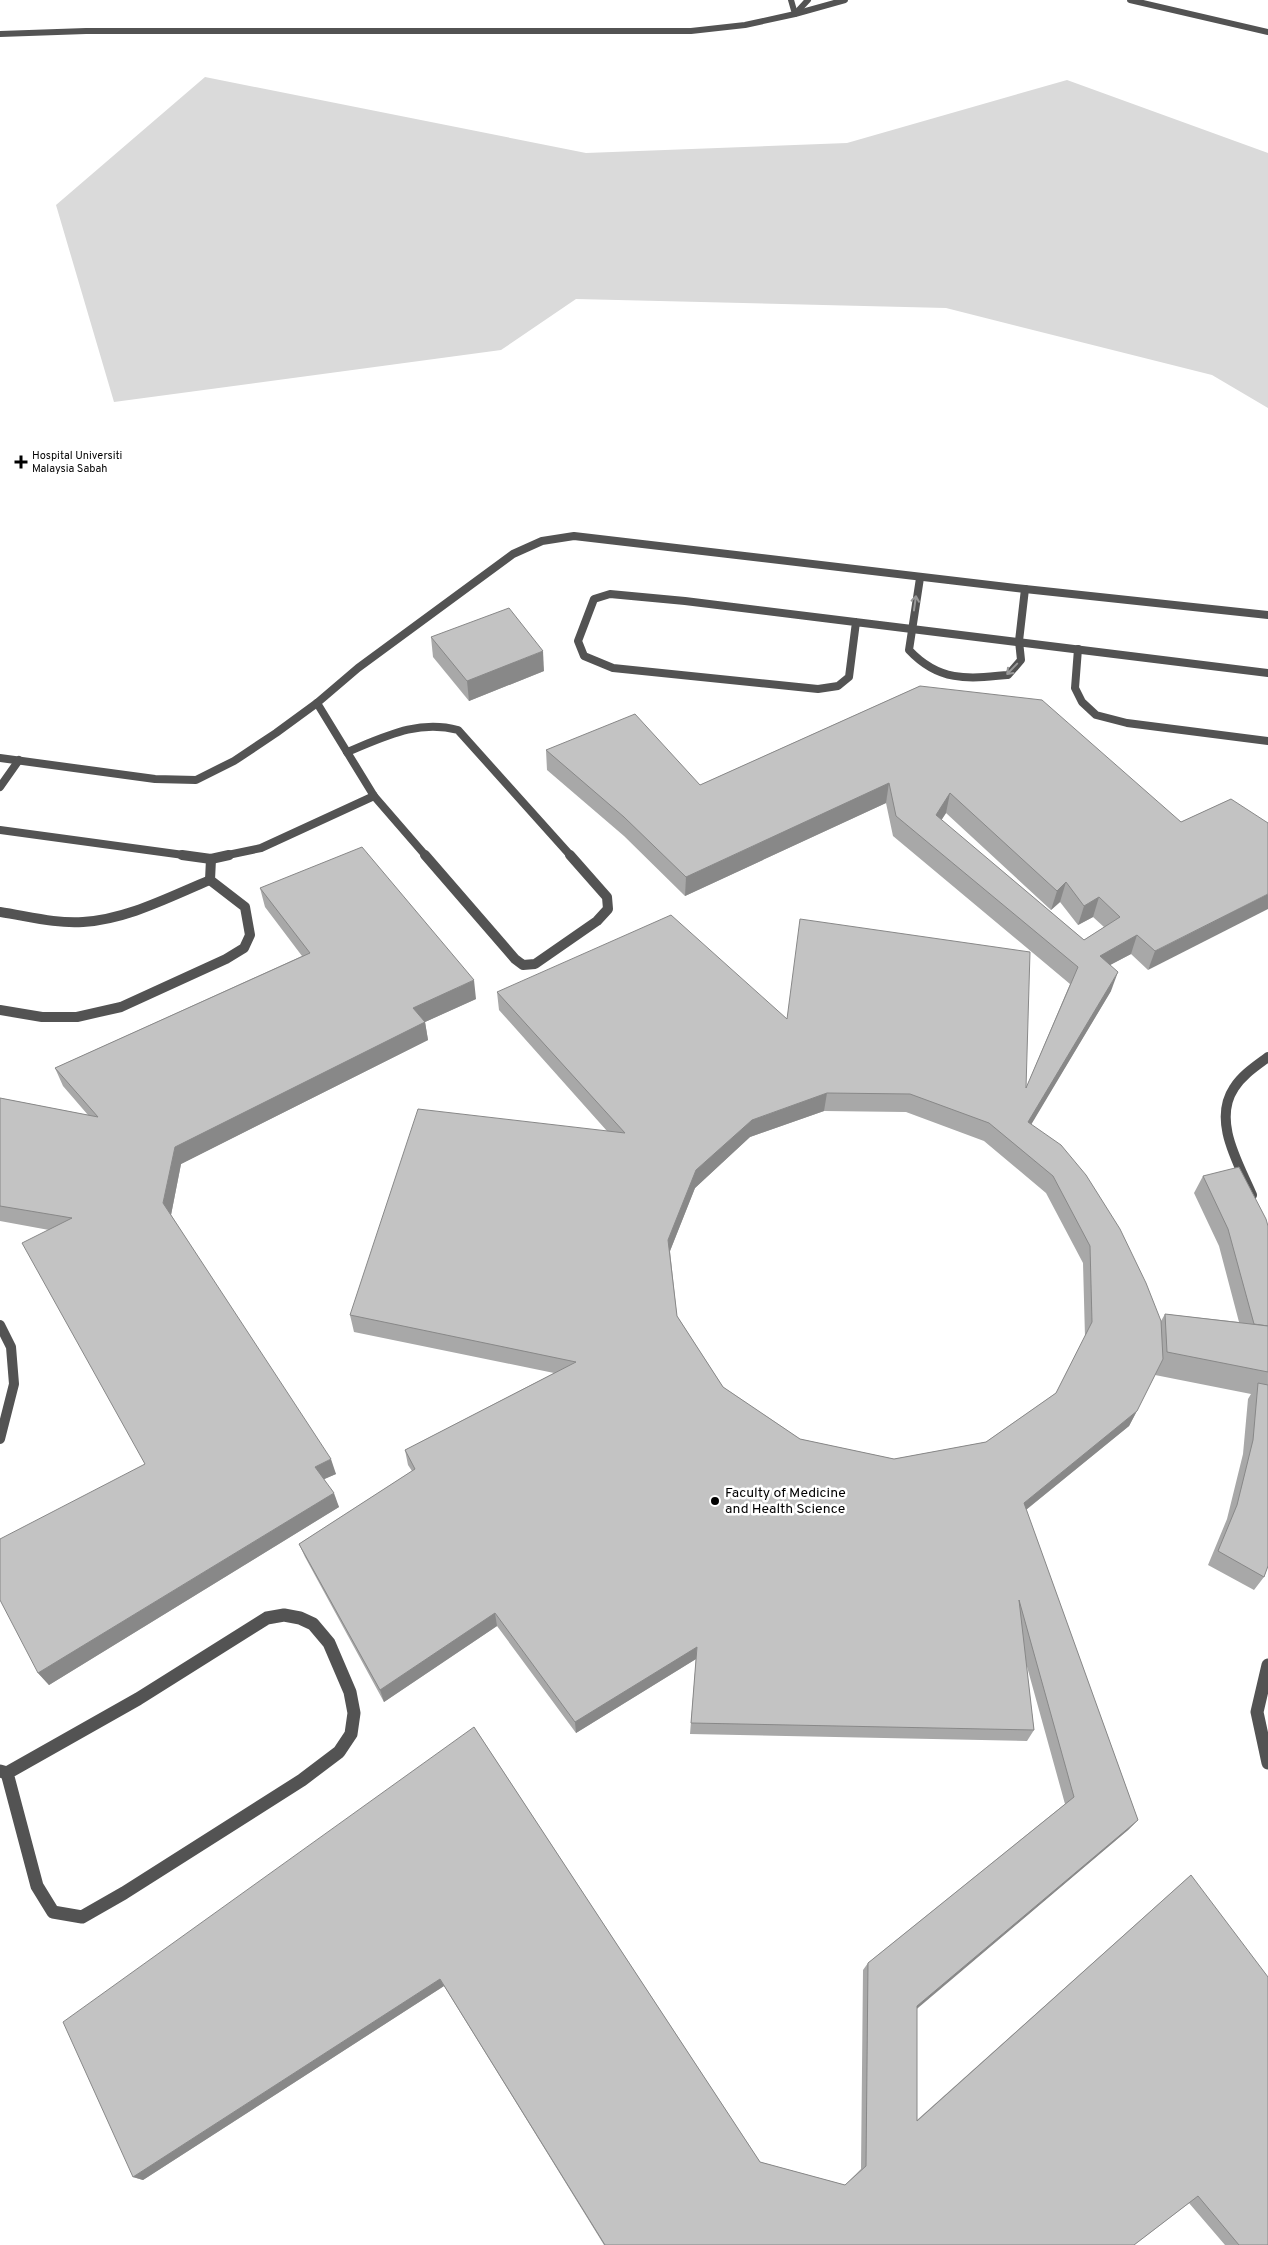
<svg xmlns="http://www.w3.org/2000/svg" width="1268" height="2245" font-family="Overpass,sans-serif">
	<style>
		.green { fill: #dadada }
		.lines { fill: none; stroke-linecap: round; stroke-linejoin: round }
		.service-far2 { stroke: #535353; stroke-width: 8 }
		.service-far1 { stroke: #535353; stroke-width: 10 }
		.service { stroke: #535353; stroke-width: 13 }
		.minor { stroke: #535353; stroke-width: 6 }
		.tertiary { stroke: #535353; stroke-width: 6 }
		.wall { fill: #a8a8a8; fill-rule: evenodd }
		.shaded-wall { fill: #888 }
		.building { fill: #c3c3c3; stroke: #888; fill-rule: evenodd }
		.oneway { stroke: #989898 }
		.poi-dot { fill: #000; stroke: #fff; stroke-width: 2 }
		.labels { text-anchor: middle; dominant-baseline: central; stroke-width: 5; stroke-linejoin: round; paint-order: stroke }
		.far-poi-label { font-size: 11px; fill: #000; stroke: #fff; text-anchor: start }
		.poi-label { font-size: 14px; fill: #000; stroke: #fff; text-anchor: start }
	</style>
	<rect width="100%" height="100%" fill="#fff"/>
	<!-- green -->
	<polygon class="green" points="205,77 586,153 847,143 1067,80 1268,153 1268,408 1212,375 946,308 576,299 501,350 114,402 56,205"/>
	<g class="lines">
		<!-- service-far2 -->
		<g class="service-far2">
			<path d="M 920,578 L 909,650 C 939,682 967,679 1008,675 L 1021,660 L 1019,641 L 1025,589"/>
			<polyline points="856,622 849,677 838,686 818,689 613,668 584,656 578,641 594,599 610,594 685,601 1268,673"/>
			<polyline points="1078,649 1075,688 1082,702 1096,715 1127,723 1268,741"/>
			<polyline points="317,703 347,752"/>
			<polyline points="347,752 374,796 426,856"/>
			<path d="M 347,752 C 384,737 418,719 458,730 L 571,856"/>
			<polyline points="0,758 155,779 196,780 234,761 276,733 317,703 358,668 513,554 542,541 574,536 1025,589 1268,615"/>
			<polyline points="0,787 19,760"/>
			<polyline points="0,830 191,856"/>
			<polyline points="223,856 261,848 374,796"/>
		</g>
		<!-- service-far1 -->
		<g class="service-far1">
			<polyline points="182,855 211,859 229,855"/>
			<polyline points="425,855 515,959 523,965 535,964 597,921 608,909 607,897 570,855"/>
			<path d="M 0,912 C 27,916 56,924 83,922 C 128,919 169,897 210,880"/>
			<polyline points="0,1010 42,1017 77,1017 121,1007 226,959 244,948 250,935 245,907 210,880 211,859"/>
			<path d="M 1252,1195 C 1239,1164 1212,1121 1234,1088 C 1242,1075 1256,1066 1268,1057"/>
			<polyline points="0,1325 11,1347 14,1384 0,1439"/>
		</g>
		<!-- service -->
		<g class="service">
			<polygon points="284,1615 300,1618 313,1624 329,1643 350,1692 354,1713 351,1734 339,1752 302,1780 124,1893 82,1917 53,1912 37,1886 7,1773 138,1699 267,1618"/>
			<polyline points="1268,1665 1257,1712 1268,1763"/>
			<polyline points="0,1771 7,1773"/>
		</g>
		<!-- minor -->
		<polyline class="minor" points="0,34 86,31 691,31 745,25 795,14 808,0"/>
		<!-- tertiary -->
		<g class="tertiary">
			<polyline points="791,0 795,14 845,0"/>
			<polyline points="1130,0 1268,32"/>
		</g>
	</g>
	<!-- wall -->
	<g class="wall">
		<polygon points="431,637 544,671 469,701 433,657"/>
		<path d="M 920,686 L 1181,822 L 1231,799 L 1148,970 L 1131,954 L 1110,965 L 1111,991 L 1031,1124 L 1161,1321 L 1165,1314 L 1239,1322 L 1219,1246 L 1194,1193 L 1203,1176 L 1268,1226 L 1268,1566 L 1264,1577 L 1254,1590 L 1208,1565 L 1227,1519 L 1243,1454 L 1248,1399 L 1251,1394 L 1155,1375 L 1129,1426 L 1026,1510 L 1138,1820 L 1128,1830 L 917,2008 L 917,2120 L 1191,1875 L 1268,2245 L 1225,2245 L 1189,2203 L 1134,2245 L 604,2245 L 444,1986 L 143,2180 L 133,2177 L 474,1727 L 760,2162 L 845,2185 L 861,2169 L 863,1970 L 868,1963 L 1065,1804 L 1026,1663 L 1034,1730 L 1027,1741 L 690,1734 L 696,1659 L 576,1733 L 497,1626 L 384,1702 L 305,1557 L 299,1544 L 412,1471 L 408,1465 L 405,1450 L 554,1373 L 354,1332 L 350,1315 L 607,1131 L 499,1010 L 497,992 L 787,1019 L 1026,1088 L 1070,984 L 893,836 L 886,803 L 685,896 L 624,836 L 547,770 L 546,750 L 700,785 ZM 946,813 L 1051,910 L 1060,902 L 1078,925 L 1093,917 L 1104,927 L 1084,940 L 941,820 ZM 824,1111 L 906,1112 L 984,1141 L 1046,1193 L 1083,1263 L 1085,1337 L 1056,1393 L 986,1442 L 894,1459 L 800,1439 L 723,1387 L 677,1316 L 670,1251 L 695,1188 L 750,1137 Z"/>
		<polygon points="260,888 476,999 425,1022 428,1040 181,1164 171,1215 336,1474 324,1479 339,1507 49,1685 38,1673 145,1464 49,1230 0,1221 0,1098 88,1115 63,1086 55,1068 302,956 265,907"/>
	</g>
	<!-- shaded-wall -->
	<g class="shaded-wall">
		<polygon points="543,651 544,671 469,701 467,681"/>
		<polygon points="889,783 886,803 685,896 686,877"/>
		<polygon points="950,793 946,813 932,835 936,815"/>
		<polygon points="1066,882 1060,902 1051,910 1057,891"/>
		<polygon points="1268,894 1268,909 1148,970 1155,951"/>
		<polygon points="1099,897 1093,917 1078,925 1084,906"/>
		<polygon points="1137,935 1131,954 1093,974 1100,956"/>
		<polygon points="1118,972 1111,991 1022,1140 1028,1122"/>
		<polygon points="474,980 476,999 425,1022 428,1040 181,1164 170,1220 163,1203 175,1147 413,1008"/>
		<polygon points="827,1093 824,1111 750,1137 695,1188 668,1256 668,1240 696,1170 752,1120"/>
		<polygon points="1137,1411 1129,1426 1017,1517 1024,1503"/>
		<polygon points="331,1459 336,1474 320,1481 315,1467"/>
		<polygon points="334,1493 339,1507 49,1685 38,1673"/>
		<polygon points="495,1613 497,1626 384,1702 380,1690"/>
		<polygon points="697,1647 696,1659 576,1733 575,1722"/>
		<polygon points="1138,1820 1128,1830 912,2013 917,2006"/>
		<polygon points="440,1979 444,1986 143,2180 133,2177"/>
	</g>
	<!-- building -->
	<g class="building">
		<polygon points="509,608 543,651 467,681 431,637"/>
		<path d="M 920,686 L 1042,700 L 1181,822 L 1231,799 L 1268,823 L 1268,894 L 1155,951 L 1137,935 L 1100,956 L 1118,972 L 1028,1122 L 1061,1145 L 1086,1175 L 1120,1229 L 1146,1283 L 1161,1321 L 1163,1359 L 1137,1411 L 1024,1503 L 1138,1820 L 917,2006 L 917,2121 L 1191,1875 L 1268,1977 L 1268,2245 L 1239,2245 L 1198,2196 L 1134,2245 L 605,2245 L 440,1979 L 133,2177 L 63,2022 L 474,1727 L 760,2162 L 845,2185 L 866,2166 L 868,1963 L 1074,1797 L 1019,1600 L 1034,1730 L 691,1723 L 697,1647 L 575,1722 L 495,1613 L 380,1690 L 299,1544 L 415,1469 L 405,1450 L 576,1362 L 350,1315 L 418,1109 L 625,1133 L 497,992 L 671,915 L 787,1019 L 800,919 L 1030,952 L 1026,1088 L 1078,967 L 896,816 L 889,783 L 686,877 L 624,817 L 546,750 L 635,714 L 700,785 ZM 950,793 L 1057,891 L 1066,882 L 1084,906 L 1099,897 L 1120,917 L 1084,940 L 936,815 ZM 827,1093 L 910,1094 L 989,1123 L 1053,1176 L 1090,1246 L 1092,1322 L 1056,1393 L 986,1442 L 894,1459 L 800,1439 L 723,1387 L 677,1316 L 668,1240 L 696,1170 L 752,1120 Z"/>
		<polygon points="362,847 474,980 413,1008 425,1022 175,1147 163,1203 331,1459 315,1467 334,1493 38,1673 0,1600 0,1539 145,1464 22,1243 72,1218 0,1206 0,1098 98,1117 55,1068 310,953 260,888"/>
		<polygon points="1239,1167 1266,1219 1268,1226 1268,1326 1254,1324 1228,1229 1203,1176"/>
		<polygon points="1165,1314 1268,1326 1268,1372 1167,1352"/>
		<polygon points="1258,1383 1268,1385 1268,1566 1264,1577 1218,1551 1237,1505 1253,1440"/>
	</g>
	<!-- one-way arrows -->
	<defs><path id="oneway-shaft" d="M-6 0H5M1.5-3L5.5 0L1.5 3" fill="none" stroke-width="1.6" stroke-linecap="round" stroke-linejoin="round" transform="scale(1.25)"/></defs>
	<g class="oneway">
		<use href="#oneway-shaft" transform="translate(915 603) rotate(-82)"/>
		<use href="#oneway-shaft" transform="translate(1012 669) rotate(134)"/>
	</g>
	<!-- markers -->
	<g class="poi-dot">
		<path d="M18.5 454.5h5v5h5v5h-5v5h-5v-5h-5v-5h5z"/>
		<circle cx="715" cy="1501" r="5"/>
	</g>
	<g class="labels">
		<!-- far-poi labels -->
		<g class="far-poi-label">
			<text x="32" y="456">Hospital Universiti<tspan x="32" dy="13">Malaysia Sabah</tspan></text>
		</g>
		<!-- poi labels -->
		<g class="poi-label">
			<text x="725" y="1493">Faculty of Medicine<tspan x="725" dy="16">and Health Science</tspan></text>
		</g>
	</g>
</svg>
